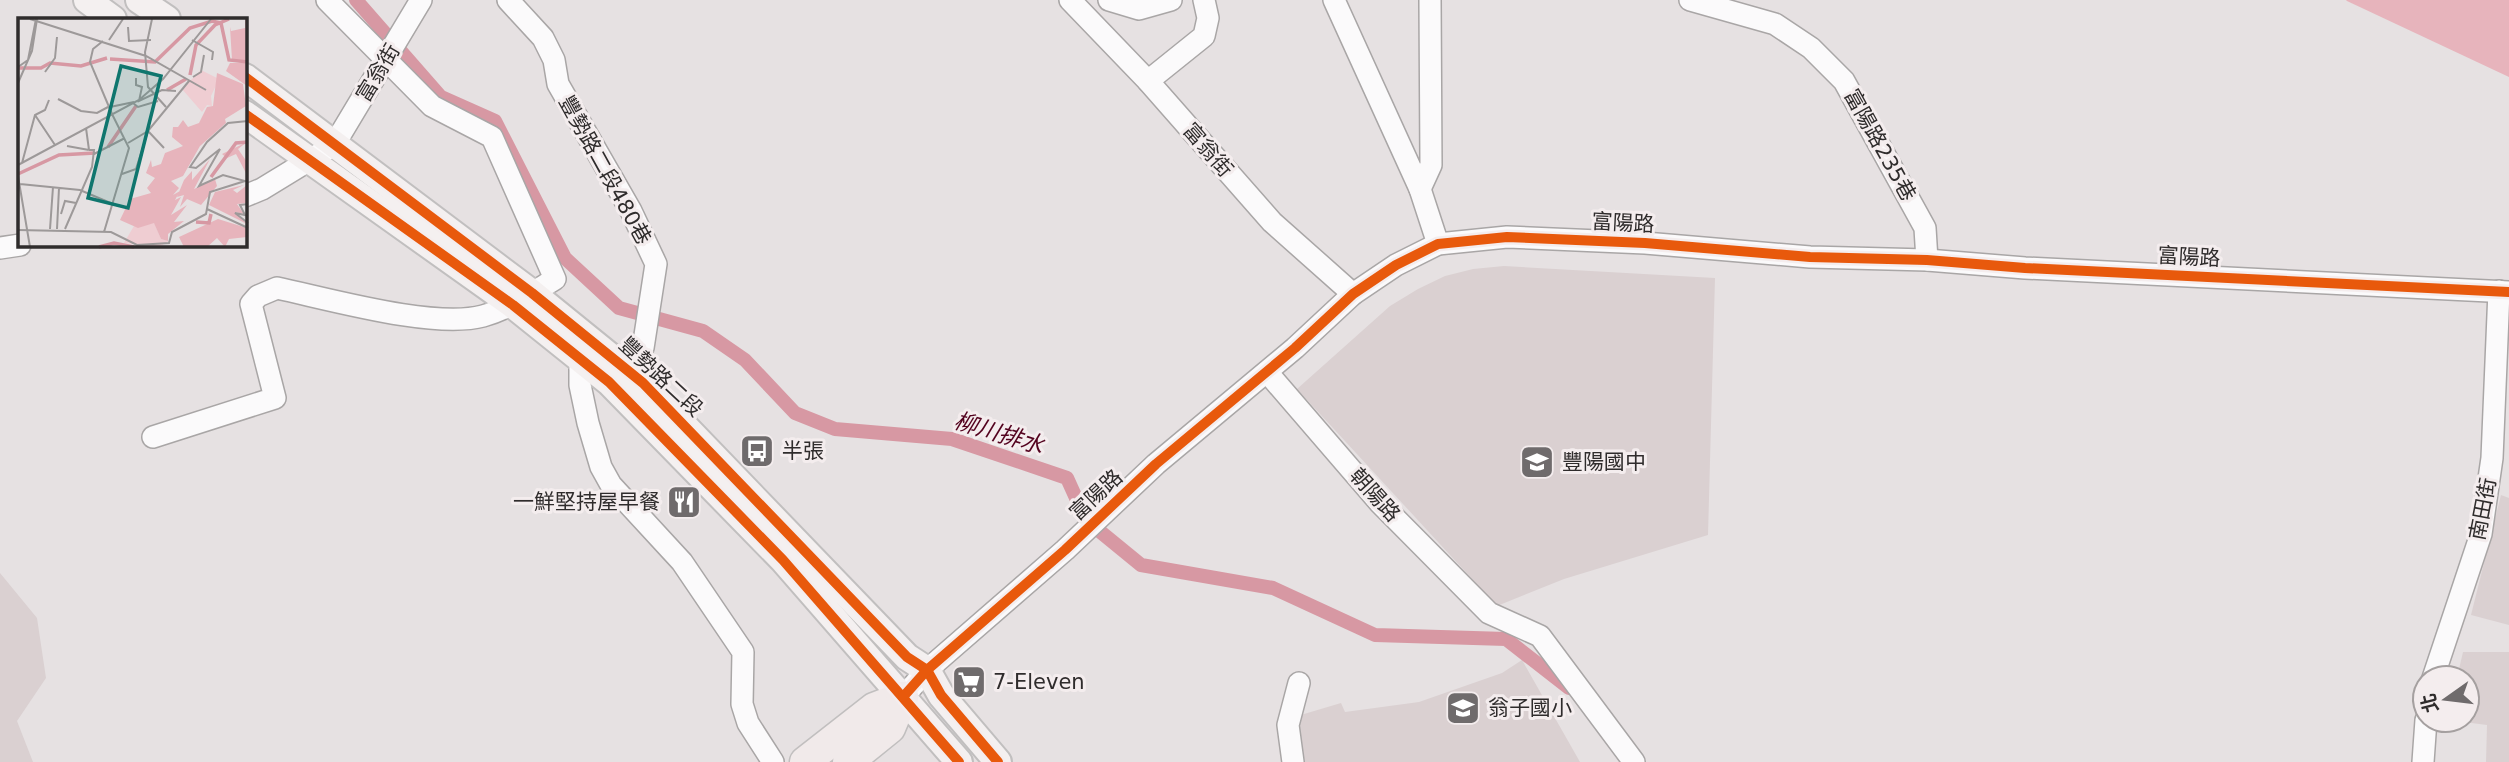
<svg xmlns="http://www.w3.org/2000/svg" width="2509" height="762" font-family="'DejaVu Sans','Noto Sans TC',sans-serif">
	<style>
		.built { fill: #dad0d1 }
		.forest { fill: #e7b4bc }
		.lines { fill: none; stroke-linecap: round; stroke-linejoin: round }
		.canal { stroke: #d798a3; stroke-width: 14 }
		.minor-casing { stroke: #a9a6a6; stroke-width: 24 }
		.major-casing { stroke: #c1bfbf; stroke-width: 30 }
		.highway-casing { stroke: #c1bfbf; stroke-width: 33 }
		.minor { stroke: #fbfafb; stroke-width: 21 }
		.major { stroke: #f4f0f0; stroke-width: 26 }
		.highway { stroke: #f1eaea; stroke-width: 30 }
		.cycleway-casing { stroke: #f4edee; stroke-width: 15 }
		.cycleway { stroke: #e8590c; stroke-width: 10 }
		.labels { text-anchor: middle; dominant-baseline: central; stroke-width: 6; stroke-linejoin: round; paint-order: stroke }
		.street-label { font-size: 21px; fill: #2f2c2c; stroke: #f4edee }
		.poi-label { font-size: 21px; fill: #2f2c2c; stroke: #f4edee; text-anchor: start }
		.water-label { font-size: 23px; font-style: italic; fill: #53021e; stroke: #f4edee }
		.inset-river { fill: none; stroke: #d798a3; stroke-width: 3.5 }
		.inset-road { fill: none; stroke: #9d9999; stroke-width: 2 }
		.view { fill: #0f766e; fill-opacity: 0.15; stroke: #0f766e; stroke-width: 3.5 }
		.inset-edge { fill: none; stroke: #2f2c2c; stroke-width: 3.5 }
	</style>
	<rect width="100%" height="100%" fill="#e6e1e2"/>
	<!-- built -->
	<g class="built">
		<polygon points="1504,266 1715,278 1708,535 1564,579 1497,606 1297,389 1390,306 1418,289 1445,276 1473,269"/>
		<polygon points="2501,495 2509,498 2509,625 2471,615"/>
		<polygon points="0,573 37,618 46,678 17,721 33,762 0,762"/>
		<polygon points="2463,652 2509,652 2509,762 2486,762 2487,725 2448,720 2467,720 2467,678 2457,678"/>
		<polygon points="1522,660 1580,762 1305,762 1294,717 1341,703 1345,712 1419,702 1502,673"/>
	</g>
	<!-- forest -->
	<polygon class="forest" points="2346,0 2509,0 2509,77 2347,1"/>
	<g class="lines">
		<!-- canal -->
		<polyline class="canal" points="356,0 441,97 495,121 565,258 619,308 703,331 745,360 795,413 835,429 952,439 1067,478 1086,520 1141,565 1273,588 1375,635 1506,639 1569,688"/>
		<!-- minor casing -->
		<g class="minor-casing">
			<g id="minor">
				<polyline points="508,0 543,38 554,60 558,84 631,211 656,264 643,348 614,377"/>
				<polyline points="1070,0 1148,81 1272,222 1353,294"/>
				<polyline points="1109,0 1139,9 1171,0"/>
				<polyline points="1334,0 1420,189 1438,244"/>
				<polyline points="1690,0 1775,24 1811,48 1844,81 1925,228 1927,260"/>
				<polyline points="1148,81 1204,36 1208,18 1204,0"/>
				<polyline points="1420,189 1431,165 1430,0"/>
				<polyline points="245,196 262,189 334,145 421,0"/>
				<polyline points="0,248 20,245"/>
				<polyline points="580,359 580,385 588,423 601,467 611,485 682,562 743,652 742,704 748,723 773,762"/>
				<polyline points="1267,372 1379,502 1489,613 1540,636 1634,762"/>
				<path d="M 153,437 L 275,398 L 251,304 L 258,296 L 277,288 C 329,299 434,329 483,316 C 509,309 532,293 555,279 L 492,137 L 432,106 L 327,0"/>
				<polyline points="2433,678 2481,534 2492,458 2499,291"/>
				<polyline points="903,697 927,670 1065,550 1156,464 1295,348 1353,294 1396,265 1438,244 1507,237 1645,243 1810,257 1927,260 2025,268 2509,292"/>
				<polyline points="1293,762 1288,725 1299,683"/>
				<polyline points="2423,762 2426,720"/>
			</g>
		</g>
		<!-- major casing -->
		<g class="major-casing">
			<g id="major">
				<polyline points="87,0 113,19"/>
				<polyline points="139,0 167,19"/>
				<polyline points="245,77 532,293 643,383 907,657 927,670 941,695 998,762"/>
				<polyline points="245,114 513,305 609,382 783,560 959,762"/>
			</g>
		</g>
		<!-- highway casing -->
		<g class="highway-casing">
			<g id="highway">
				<polyline points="805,762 874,708 903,697"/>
				<polyline points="848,762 890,728 903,697"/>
			</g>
		</g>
		<!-- minor -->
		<use href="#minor" class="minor"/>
		<!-- major -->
		<use href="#major" class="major"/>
		<!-- highway -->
		<use href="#highway" class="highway"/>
		<!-- cycleway casing -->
		<g class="cycleway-casing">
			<g id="cycleway">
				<polyline points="245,77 532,293 643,383 907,657 927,670 941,695 998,762"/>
				<polyline points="245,114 513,305 609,382 783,560 959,762"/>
				<polyline points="903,697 927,670 1065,550 1156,464 1295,348 1353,294 1396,265 1438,244 1507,237 1645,243 1810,257 1927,260 2025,268 2509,292"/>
			</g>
		</g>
		<!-- cycleway -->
		<use href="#cycleway" class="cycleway"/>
	</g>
	<!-- icons -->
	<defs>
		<g id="bus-square" transform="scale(1.75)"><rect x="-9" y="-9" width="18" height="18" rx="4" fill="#6f6b6c" stroke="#f4edee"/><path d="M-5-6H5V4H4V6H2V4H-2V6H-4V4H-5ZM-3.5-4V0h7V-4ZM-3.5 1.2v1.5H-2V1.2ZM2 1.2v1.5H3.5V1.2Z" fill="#fff"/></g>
		<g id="school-square" transform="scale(1.75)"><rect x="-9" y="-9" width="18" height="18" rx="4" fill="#6f6b6c" stroke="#f4edee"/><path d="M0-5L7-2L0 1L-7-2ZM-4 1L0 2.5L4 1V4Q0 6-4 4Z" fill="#fff"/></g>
		<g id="restaurant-square" transform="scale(1.75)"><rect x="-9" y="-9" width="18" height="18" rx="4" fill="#6f6b6c" stroke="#f4edee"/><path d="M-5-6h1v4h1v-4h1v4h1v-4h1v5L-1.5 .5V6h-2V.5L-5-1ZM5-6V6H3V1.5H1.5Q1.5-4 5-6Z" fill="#fff"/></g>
		<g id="supermarket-square" transform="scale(1.75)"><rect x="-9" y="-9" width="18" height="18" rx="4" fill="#6f6b6c" stroke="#f4edee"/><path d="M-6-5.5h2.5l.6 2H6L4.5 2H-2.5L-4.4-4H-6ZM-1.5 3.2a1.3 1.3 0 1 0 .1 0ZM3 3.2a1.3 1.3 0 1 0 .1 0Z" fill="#fff"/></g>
	</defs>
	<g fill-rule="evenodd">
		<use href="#bus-square" x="757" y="451"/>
		<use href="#school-square" x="1537" y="462"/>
		<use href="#restaurant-square" x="684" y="502"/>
		<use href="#supermarket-square" x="969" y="682"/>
		<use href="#school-square" x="1463" y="708"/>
	</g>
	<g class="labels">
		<!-- street labels -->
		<g class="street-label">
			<text transform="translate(378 73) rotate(-59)">富翁街</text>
			<text transform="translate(1880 145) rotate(61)">富陽路235巷</text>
			<text transform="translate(1208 150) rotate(49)">富翁街</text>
			<text transform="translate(605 170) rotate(61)">豐勢路二段480巷</text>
			<text transform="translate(1623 223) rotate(3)">富陽路</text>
			<text transform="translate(2189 257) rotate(3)">富陽路</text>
			<text transform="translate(661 377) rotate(43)">豐勢路二段</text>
			<text transform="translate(1096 495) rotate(-43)">富陽路</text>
			<text transform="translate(1375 495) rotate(48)">朝陽路</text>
			<text transform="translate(2483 509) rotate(-79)">南田街</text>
		</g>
		<!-- poi labels -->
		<g class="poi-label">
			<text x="782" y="451">半張</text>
			<text x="1562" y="462">豐陽國中</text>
			<text x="660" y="502" text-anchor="end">一鮮堅持屋早餐</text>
			<text x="993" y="682">7-Eleven</text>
			<text x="1488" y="708">翁子國小</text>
		</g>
		<!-- water labels -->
		<g class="water-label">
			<text transform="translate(999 433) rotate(17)">柳川排水</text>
		</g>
	</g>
	<!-- overview -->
	<g transform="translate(18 18)">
		<rect width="229" height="229" fill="#e6e1e2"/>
		<path d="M 183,52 L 201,61 L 193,78 L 194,88 L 189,87 L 184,94 L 164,71 ZM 136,204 L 143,221 L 151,223 L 141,229 L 106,225 L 116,208 Z" fill="#efcdd2"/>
		<path d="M 227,1 L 229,1 L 229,43 L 214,42 L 212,9 L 213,13 L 227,10 ZM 212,45 L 229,45 L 229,68 L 208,53 ZM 199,55 L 225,66 L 228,88 L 207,101 L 208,105 L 182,128 L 165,158 L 153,163 L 161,170 L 155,177 L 162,173 L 157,182 L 163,179 L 153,197 L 169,187 L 156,204 L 166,203 L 150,216 L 150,223 L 143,221 L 136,205 L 120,210 L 102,202 L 112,181 L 133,175 L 129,170 L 137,160 L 128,155 L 133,142 L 134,149 L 143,146 L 147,135 L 165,128 L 154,119 L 155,109 L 160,109 L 165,102 L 170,109 L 181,105 L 189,89 L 195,88 ZM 229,124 L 220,131 L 229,144 L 229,157 L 218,136 L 209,140 L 204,136 ZM 192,141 L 176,171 L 197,161 L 199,168 L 183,187 L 169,181 L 162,189 L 166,177 L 159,179 L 166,162 L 174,153 L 174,162 ZM 226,167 L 215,172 L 219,175 L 229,167 L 229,185 L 219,186 L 226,196 L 217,194 L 229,206 L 191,187 L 197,174 ZM 200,201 L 229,210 L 229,219 L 211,221 L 207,229 L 199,220 L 189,229 L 166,229 L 161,219 Z" fill="#e7b4bc"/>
		<path class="inset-river" d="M 92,41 L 137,44 L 172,10 L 194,3 L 203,5 L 211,42 L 230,44M 0,50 L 23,50 L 32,45 L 63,48 L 89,40M 172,57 L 178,27 L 197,7 L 211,1M 149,72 L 168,61M 90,129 L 118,88M 0,156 L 41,137 L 77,135M 193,159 L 218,125 L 230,124M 178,204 L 191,205 L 193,196M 81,229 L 96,225 L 116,229"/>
		<path class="inset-road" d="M 12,1 L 128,38 L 188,72M 134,1 L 127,34 L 130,69 L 148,89M 110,9 L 111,23 L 133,22M 91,22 L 105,1M 174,22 L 195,34 L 194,42M 85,23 L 75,31 L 72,44 L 94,96M 0,49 L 10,42 L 18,1M 27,54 L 37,40 L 39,19M 175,59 L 183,54 L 186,37M 118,60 L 118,67 L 124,69 L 121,83 L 144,72 L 158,73M 0,65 L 14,33 L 19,1M 40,81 L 63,93 L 79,95 L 90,89M 115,85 L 120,89 L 140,83M 92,89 L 116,84M 17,97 L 37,127M 68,110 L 71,132M 130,113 L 146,130M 110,125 L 130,113 L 171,63M 49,128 L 71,132M 76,136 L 107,120M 4,145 L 17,97 L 27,92 L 31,82M 0,147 L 121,82 L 145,61 L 193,1M 104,156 L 118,151 L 130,113M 0,158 L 12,229M 2,166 L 62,172 L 95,186M 230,186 L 222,187 L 227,197 L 217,195 L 230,205M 189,191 L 230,210M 43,196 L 47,183 L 58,185M 32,211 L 35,169M 39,211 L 41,170M 47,211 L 74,149 L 76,132 L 71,132M 0,212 L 93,214 L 119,227 L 151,225 L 154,214 L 188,196 L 192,174 L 227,163 L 205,157 L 181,168 L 202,131 L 178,150 L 172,149 L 189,124 L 210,105 L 230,103M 86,214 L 111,130 L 94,96M 86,229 L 113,229"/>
		<path class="view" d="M 103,48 L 143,58 L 110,190 L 70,180 Z"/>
		<rect width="229" height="229" class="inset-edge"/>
	</g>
	<!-- north arrow -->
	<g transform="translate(2446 699) rotate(256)"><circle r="33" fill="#f4edee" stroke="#a5a0a0" stroke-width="2"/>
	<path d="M0-5L12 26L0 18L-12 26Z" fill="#6f6b6c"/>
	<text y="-10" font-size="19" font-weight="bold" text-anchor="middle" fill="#2f2c2c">北</text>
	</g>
</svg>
